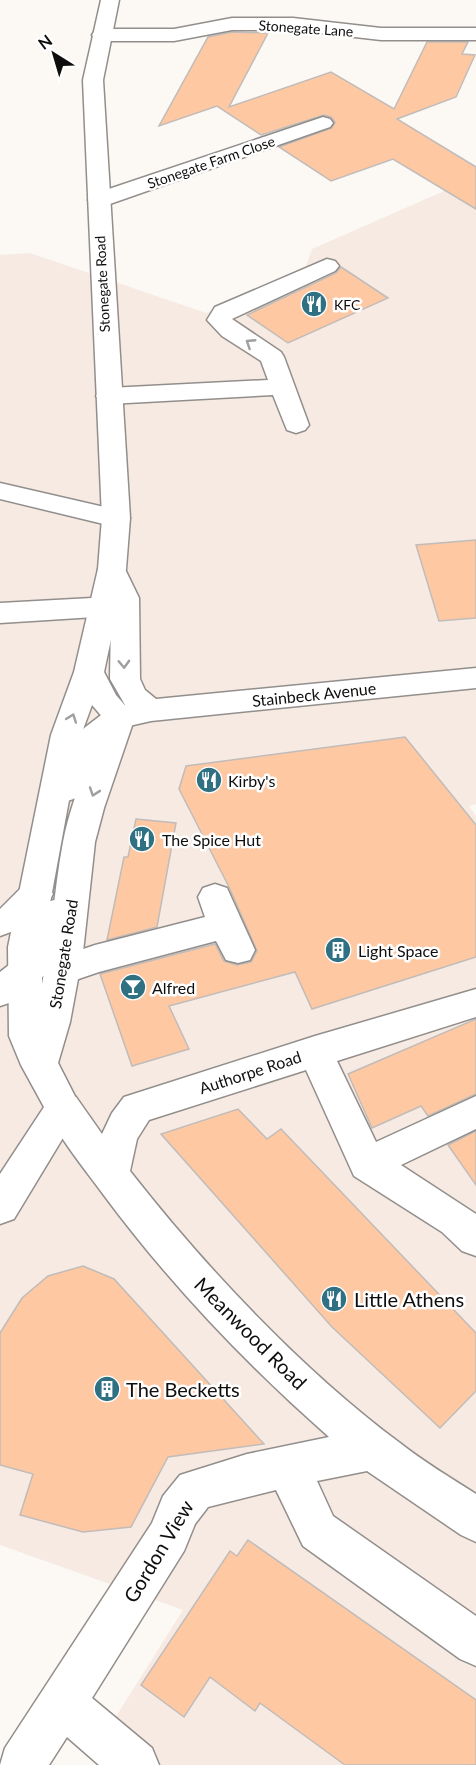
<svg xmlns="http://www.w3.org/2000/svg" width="476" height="1765" font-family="Lato,sans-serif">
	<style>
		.built { fill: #f6eae3 }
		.building { fill: #fec8a3; stroke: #c1bcb9; stroke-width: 1.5 }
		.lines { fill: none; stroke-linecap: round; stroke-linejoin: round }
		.minor-casing { stroke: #928e8b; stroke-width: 3 }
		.major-casing { stroke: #928e8b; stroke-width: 3 }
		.minor { fill: #fff; fill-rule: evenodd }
		.major { fill: #fff; fill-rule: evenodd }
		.oneway { stroke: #9f9f9e }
		.labels { text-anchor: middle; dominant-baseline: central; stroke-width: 5; stroke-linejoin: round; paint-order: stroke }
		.far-street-label { font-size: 14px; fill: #100e0d; stroke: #fff }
		.far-poi-label { font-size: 14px; fill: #100e0d; stroke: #fff; text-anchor: start }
		.street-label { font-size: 16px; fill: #100e0d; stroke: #fff }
		.poi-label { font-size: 16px; fill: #100e0d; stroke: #fff; text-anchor: start }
		.near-poi-label { font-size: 20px; fill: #100e0d; stroke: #fff; text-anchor: start }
		.near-street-label { font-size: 20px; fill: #100e0d; stroke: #fff }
	</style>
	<rect width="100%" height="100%" fill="#fcf8f4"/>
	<!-- built -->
	<polygon class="built" points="476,177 476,804 469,806 476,816 476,1765 157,1765 110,1726 183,1610 0,1545 0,255 30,253 206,313 306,266 312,249"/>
	<!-- building -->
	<g class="building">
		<polygon points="232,32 268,33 229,107 331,72 394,109 427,42 468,42 462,54 475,55 456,97 397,119 476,167 476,209 393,159 331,181 279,147 332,128 335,122 331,117 324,115 261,135 217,106 159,126 208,37"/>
		<polygon points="341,267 388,298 288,343 247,315 336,273"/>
		<polygon points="476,540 476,618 439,621 416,545"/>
		<polygon points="405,737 476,825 476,957 312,1009 295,972 169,1006 189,1049 132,1066 100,974 215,944 224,961 237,965 251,962 257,951 229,887 179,789 186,766"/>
		<polygon points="136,819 176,823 157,927 107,940 124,857 128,857"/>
		<polygon points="476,1019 476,1094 428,1116 421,1106 372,1128 348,1074"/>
		<polygon points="238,1109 267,1139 281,1129 476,1333 476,1391 440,1428 332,1327 161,1134"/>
		<polygon points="476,1131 476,1185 448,1145"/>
		<polygon points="83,1266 114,1279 264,1444 168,1457 131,1527 83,1532 20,1515 33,1474 0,1465 0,1333 22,1298 48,1276"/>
		<polygon points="248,1540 476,1700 476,1765 345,1765 260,1703 255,1711 210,1677 184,1717 141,1685 230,1551 237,1556"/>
	</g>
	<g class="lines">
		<!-- minor casing -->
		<g class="minor-casing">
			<g id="minor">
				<polygon points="232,18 293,18 381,28 476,28 476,40 381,40 293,30 232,30 174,41 102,41 95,39 92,35 95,31 102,29 174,29"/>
				<polygon points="323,117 330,119 333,123 330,127 107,205 99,207 91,205 88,200 91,195"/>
				<polygon points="327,259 335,261 339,266 335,271 232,319 281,352 284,357 309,425 305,430 296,433 287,430 273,395 109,404 100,401 96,396 100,391 109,388 268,380 261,361 222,336 207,320 215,307"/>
				<polygon points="0,483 126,512 130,518 126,524 116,527 0,499"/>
				<polygon points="112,560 122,563 139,598 140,679 145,690 156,699 476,668 476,688 151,721 129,726 91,756 76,798 65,802 54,798 49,790 66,742 109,709 125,705 110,679 111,616 0,623 0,603 110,597 98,569 102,563"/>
				<polygon points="36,881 48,885 53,894 48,902 60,898 72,902 77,911 63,956 95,945 205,917 198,897 203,888 215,884 227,888 255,950 250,960 238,963 226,960 216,941 99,972 61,985 49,981 46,974 12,1002 0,1006 0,972 33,946 47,904 27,926 0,936 0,909 24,885"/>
				<path d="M 476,989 L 476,1017 L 337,1061 L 376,1142 L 476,1096 L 476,1129 L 401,1165 L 476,1214 L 476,1256 L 462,1251 L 442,1232 L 354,1176 L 306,1070 L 149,1120 L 137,1139 L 130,1171 C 205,1267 303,1371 400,1443 C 424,1462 451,1478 476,1494 L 476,1542 L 461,1535 L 367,1471 L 317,1481 L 333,1516 L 476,1616 L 476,1666 L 460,1659 L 303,1546 L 276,1490 L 208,1507 L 195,1524 L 184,1551 L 92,1698 L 152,1748 L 159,1765 L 99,1765 L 67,1737 L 49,1765 L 0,1765 L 5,1748 L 152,1523 L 163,1496 L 180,1475 L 247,1454 L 329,1437 C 246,1364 169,1283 103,1194 C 83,1167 60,1139 45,1108 L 50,1097 L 63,1092 L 76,1097 L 102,1134 L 112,1113 L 124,1097 L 315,1036 Z"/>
			</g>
		</g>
		<!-- major casing -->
		<g class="major-casing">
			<path id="major" d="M 101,0 L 119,0 L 103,80 L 130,518 L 126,569 L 104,672 L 116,695 L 135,717 L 104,808 L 95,842 L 83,952 L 70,1022 L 58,1063 L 81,1108 L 14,1219 L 0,1224 L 0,1174 L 44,1107 L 21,1065 L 9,1036 L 8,947 L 51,735 L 74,672 L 98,569 L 102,518 L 83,80 ZM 92,705 L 104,719 C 90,759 71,800 63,842 C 54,889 52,937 42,984 L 42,947 L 81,735 Z"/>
		</g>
		<!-- minor -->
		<use href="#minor" class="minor"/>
		<!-- major -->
		<use href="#major" class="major"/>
	</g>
	<!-- one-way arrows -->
	<defs><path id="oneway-chevron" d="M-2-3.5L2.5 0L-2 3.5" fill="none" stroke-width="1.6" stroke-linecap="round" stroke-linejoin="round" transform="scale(1.5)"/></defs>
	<g class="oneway">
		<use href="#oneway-chevron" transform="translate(250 343) rotate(-147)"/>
		<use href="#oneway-chevron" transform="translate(124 664) rotate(88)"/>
		<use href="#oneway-chevron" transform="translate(72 718) rotate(-70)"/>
		<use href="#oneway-chevron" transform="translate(94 792) rotate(109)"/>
	</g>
	<!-- icons -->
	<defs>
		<g id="restaurant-disc" transform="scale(1.35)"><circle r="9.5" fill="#2f7183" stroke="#fff"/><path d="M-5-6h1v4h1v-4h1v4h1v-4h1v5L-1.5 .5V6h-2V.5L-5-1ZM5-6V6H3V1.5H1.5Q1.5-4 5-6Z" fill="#fff"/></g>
		<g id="building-disc" transform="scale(1.35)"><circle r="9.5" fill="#2f7183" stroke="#fff"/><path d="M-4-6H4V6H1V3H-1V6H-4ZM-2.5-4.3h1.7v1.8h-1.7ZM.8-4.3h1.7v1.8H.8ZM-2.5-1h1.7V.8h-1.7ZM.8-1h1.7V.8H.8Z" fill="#fff"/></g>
		<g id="bar-disc" transform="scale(1.35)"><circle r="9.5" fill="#2f7183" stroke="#fff"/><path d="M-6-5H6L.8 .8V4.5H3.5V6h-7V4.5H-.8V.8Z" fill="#fff"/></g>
	</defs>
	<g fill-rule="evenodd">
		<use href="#restaurant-disc" x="314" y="304"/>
		<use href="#restaurant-disc" x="209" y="780"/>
		<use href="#restaurant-disc" x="142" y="839"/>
		<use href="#building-disc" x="338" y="950"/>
		<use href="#bar-disc" x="133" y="987"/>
		<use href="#restaurant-disc" x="334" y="1299"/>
		<use href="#building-disc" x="107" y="1389"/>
	</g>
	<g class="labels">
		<!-- far-street labels -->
		<g class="far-street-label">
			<text transform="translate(306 28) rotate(4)">Stonegate Lane</text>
			<text transform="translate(211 162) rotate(-19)">Stonegate Farm Close</text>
			<text transform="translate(102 284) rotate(-93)">Stonegate Road</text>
		</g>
		<!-- far-poi labels -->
		<g class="far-poi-label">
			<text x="334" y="304">KFC</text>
		</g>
		<!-- street labels -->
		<g class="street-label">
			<text transform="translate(314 694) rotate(-6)">Stainbeck Avenue</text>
			<text transform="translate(63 954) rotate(-81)">Stonegate Road</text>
			<text transform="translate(250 1072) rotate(-18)">Authorpe Road</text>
		</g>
		<!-- poi labels -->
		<g class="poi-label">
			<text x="228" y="780">Kirby's</text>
			<text x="162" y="839">The Spice Hut</text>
			<text x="358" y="950">Light Space</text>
			<text x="152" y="987">Alfred</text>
		</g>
		<!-- near-poi labels -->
		<g class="near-poi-label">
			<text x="354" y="1299">Little Athens</text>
			<text x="126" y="1389">The Becketts</text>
		</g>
		<!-- near-street labels -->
		<g class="near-street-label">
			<text transform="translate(251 1333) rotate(45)">Meanwood Road</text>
			<text transform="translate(158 1551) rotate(-59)">Gordon View</text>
		</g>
	</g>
	<!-- north arrow -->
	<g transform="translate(54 54) rotate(323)" stroke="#ffffff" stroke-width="4.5" paint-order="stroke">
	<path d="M0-4.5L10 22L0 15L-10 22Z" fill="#100e0d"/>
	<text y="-9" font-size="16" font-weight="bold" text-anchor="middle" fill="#100e0d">N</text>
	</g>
</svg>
